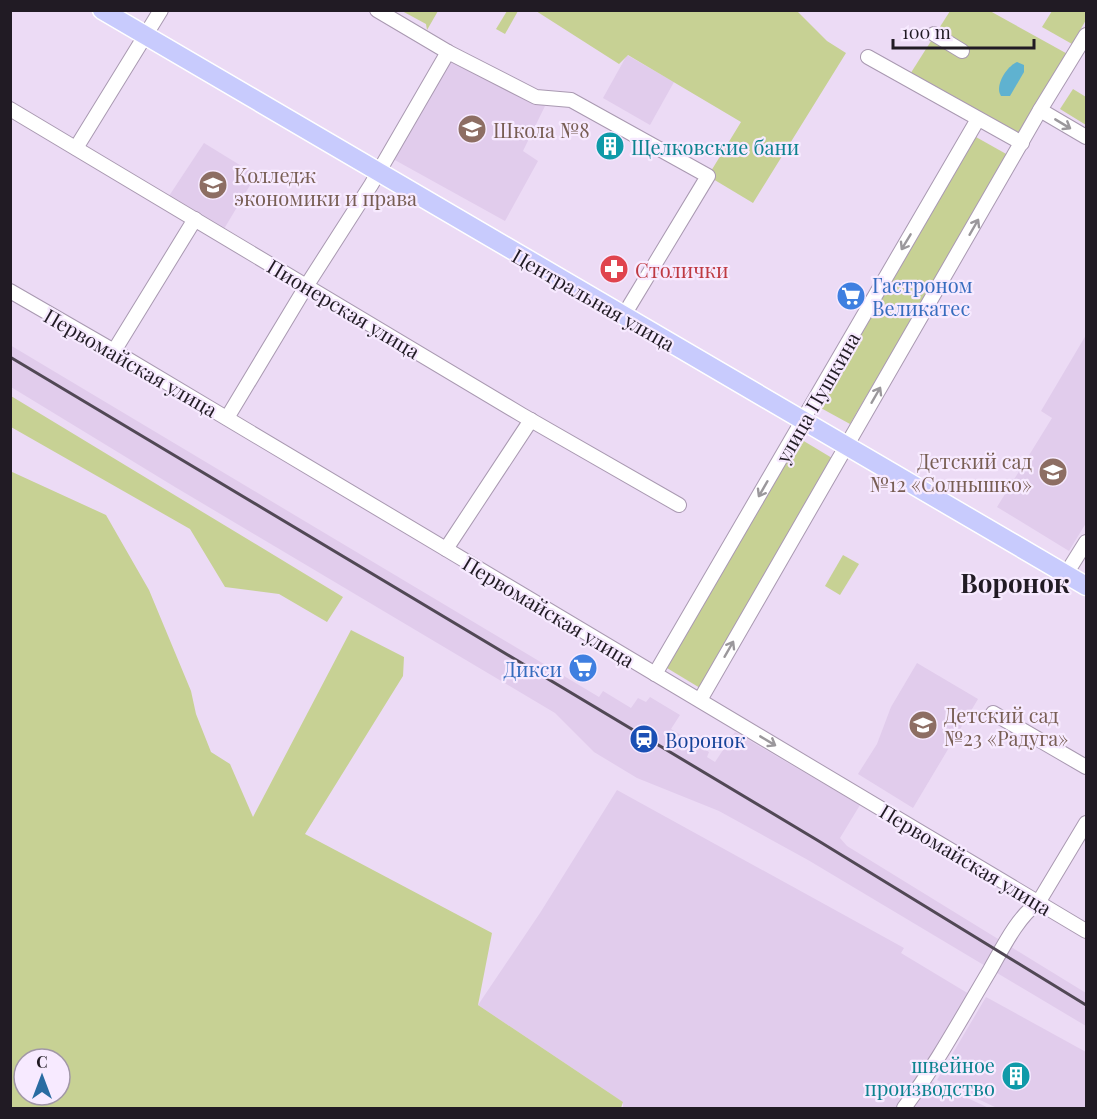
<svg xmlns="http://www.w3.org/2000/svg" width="1097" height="1119" font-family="'Playfair Display',serif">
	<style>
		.built { fill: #e1ccec }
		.green { fill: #c7d194; fill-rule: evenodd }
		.water { fill: #5fb2d0 }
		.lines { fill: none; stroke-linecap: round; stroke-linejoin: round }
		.minor-casing { stroke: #a999b1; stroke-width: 16 }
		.major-casing { stroke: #fff; stroke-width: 21 }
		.minor { stroke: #fff; stroke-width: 14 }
		.major { stroke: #c8cbfd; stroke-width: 18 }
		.rail { stroke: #514855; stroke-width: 3 }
		.oneway { stroke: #9b989c }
		.labels { text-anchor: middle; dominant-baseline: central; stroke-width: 4.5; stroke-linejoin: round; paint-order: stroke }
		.education-label { font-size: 20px; fill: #785e54; stroke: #f7eaff; text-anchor: start }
		.culture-label { font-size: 20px; fill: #0d838f; stroke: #f7eaff; text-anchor: start }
		.health-label { font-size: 20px; fill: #be3a42; stroke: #f7eaff; text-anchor: start }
		.shop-label { font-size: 20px; fill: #366cbe; stroke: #f7eaff; text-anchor: start }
		.street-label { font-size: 20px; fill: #211b24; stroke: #f7eaff }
		.transit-label { font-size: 20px; fill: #164399; stroke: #f7eaff; text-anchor: start }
		.district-label { font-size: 26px; font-weight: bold; fill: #211b24; stroke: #f7eaff }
	</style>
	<rect width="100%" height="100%" fill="#ecdbf5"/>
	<!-- built -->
	<g class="built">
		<polygon points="627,55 674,82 650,125 603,98"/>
		<polygon points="450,60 545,106 523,151 538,161 505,221 393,159"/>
		<polygon points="204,143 256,175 224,229 169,196"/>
		<polygon points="1086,335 1086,523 1069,551 997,507 1052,418 1041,411"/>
		<polygon points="10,345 599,697 603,691 631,708 638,698 646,702 650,697 680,715 671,729 709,752 707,757 715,762 735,732 860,805 840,838 847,846 1086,993 1086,1026 808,860 719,811 637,778 594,752 555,713 175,487 11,387"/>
		<polygon points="917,663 978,699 913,808 858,774 877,744 891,707"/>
		<polygon points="617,790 895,943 904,948 901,953 974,997 926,1079 989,1108 623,1108 623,1102 478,1005 540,913"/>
		<polygon points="986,997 1086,1052 1086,1108 997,1108 937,1080"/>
	</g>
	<!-- green -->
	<g class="green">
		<polygon points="402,11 438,11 427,30 426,24"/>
		<polygon points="507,11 518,11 505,34 496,29"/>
		<polygon points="536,11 797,11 827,41 846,53 753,203 708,176 741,122 628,55 619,64"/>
		<polygon points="950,11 990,11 1073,57 1022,143 907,79"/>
		<polygon points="1052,11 1086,11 1086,20 1072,44 1042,27"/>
		<polygon points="1073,89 1086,97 1086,125 1060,109"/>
		<polygon points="976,137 1008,155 850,424 819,407"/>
		<polygon points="11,396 343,597 327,622 279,594 225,587 190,529 11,427"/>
		<polygon points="797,437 832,458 700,688 662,665"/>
		<path d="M 10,471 L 106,515 L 149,590 L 191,691 L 196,714 L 211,752 L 230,764 L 253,817 L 351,630 L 404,657 L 403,676 L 305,834 L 492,933 L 478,1005 L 623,1102 L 621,1108 L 11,1108 ZM 24,1059 L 60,1059 L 60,1095 L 24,1095 Z"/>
		<polygon points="843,555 859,564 840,595 825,586"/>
	</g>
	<!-- water -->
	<path class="water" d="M 1017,62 L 1024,65 L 1024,72 L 1010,96 L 1001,96 C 994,86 1007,66 1017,62 Z"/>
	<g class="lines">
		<!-- minor casing -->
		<g class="minor-casing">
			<g id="minor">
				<polyline points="377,10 448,52 536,97 571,100 708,176 624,315"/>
				<polyline points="934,34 962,51"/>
				<polyline points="868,57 1022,143"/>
				<polyline points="10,109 522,415 679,505"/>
				<polyline points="1040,110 1086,137"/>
				<polyline points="76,148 161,10"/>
				<polyline points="10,291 114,351 1086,931"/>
				<polyline points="114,351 195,219"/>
				<polyline points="227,418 307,285 371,185 448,52"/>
				<polyline points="446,549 531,420"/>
				<polyline points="1066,574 1086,542"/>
				<polyline points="655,674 978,119"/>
				<polyline points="700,700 1040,110 1086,35"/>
				<polyline points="993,713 1086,767"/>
				<path d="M 904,1108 C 936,1065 962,1017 990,970 C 1002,949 1018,916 1038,903 L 1086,823"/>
			</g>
		</g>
		<!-- major casing -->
		<g class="major-casing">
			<path id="major" d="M 102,10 C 429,205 759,393 1086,586"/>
		</g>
		<!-- minor -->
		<use href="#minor" class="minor"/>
		<!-- major -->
		<use href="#major" class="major"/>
		<!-- rail -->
		<polyline class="rail" points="10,357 817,840 1086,1005"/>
	</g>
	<!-- one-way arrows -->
	<defs><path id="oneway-shaft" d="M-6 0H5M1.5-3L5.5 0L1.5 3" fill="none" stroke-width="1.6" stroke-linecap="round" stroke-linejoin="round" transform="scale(1.5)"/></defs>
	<g class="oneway">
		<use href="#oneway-shaft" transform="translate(1063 124) rotate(31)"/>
		<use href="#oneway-shaft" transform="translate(974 227) rotate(-60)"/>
		<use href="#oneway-shaft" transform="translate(906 242) rotate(121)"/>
		<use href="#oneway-shaft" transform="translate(876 395) rotate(-60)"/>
		<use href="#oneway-shaft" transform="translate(763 489) rotate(120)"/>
		<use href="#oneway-shaft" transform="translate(729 649) rotate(-60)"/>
		<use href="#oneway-shaft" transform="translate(768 741) rotate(31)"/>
	</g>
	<!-- icons -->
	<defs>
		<g id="school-disc" transform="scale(1.5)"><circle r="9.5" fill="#8d6e63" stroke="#f7eaff"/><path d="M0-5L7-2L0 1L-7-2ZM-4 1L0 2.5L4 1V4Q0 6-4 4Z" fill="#fff"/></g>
		<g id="building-disc" transform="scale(1.5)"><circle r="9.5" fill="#0f9aa8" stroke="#f7eaff"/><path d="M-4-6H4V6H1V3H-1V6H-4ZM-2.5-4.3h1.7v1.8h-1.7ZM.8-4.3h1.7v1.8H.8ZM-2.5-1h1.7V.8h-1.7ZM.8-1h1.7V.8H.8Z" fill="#fff"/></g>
		<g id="university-disc" transform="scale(1.5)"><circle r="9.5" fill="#8d6e63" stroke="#f7eaff"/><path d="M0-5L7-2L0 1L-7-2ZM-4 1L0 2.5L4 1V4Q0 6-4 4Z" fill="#fff"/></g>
		<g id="pharmacy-disc" transform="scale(1.5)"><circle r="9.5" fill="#e0444e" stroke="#f7eaff"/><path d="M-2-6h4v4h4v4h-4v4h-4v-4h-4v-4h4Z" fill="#fff"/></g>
		<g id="supermarket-disc" transform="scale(1.5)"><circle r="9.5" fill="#3f7fe0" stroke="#f7eaff"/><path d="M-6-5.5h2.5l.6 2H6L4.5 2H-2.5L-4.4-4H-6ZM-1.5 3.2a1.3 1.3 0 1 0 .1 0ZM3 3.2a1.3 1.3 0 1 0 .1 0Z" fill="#fff"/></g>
		<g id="station-disc" transform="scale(1.5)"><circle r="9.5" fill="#1a4fb4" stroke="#f7eaff"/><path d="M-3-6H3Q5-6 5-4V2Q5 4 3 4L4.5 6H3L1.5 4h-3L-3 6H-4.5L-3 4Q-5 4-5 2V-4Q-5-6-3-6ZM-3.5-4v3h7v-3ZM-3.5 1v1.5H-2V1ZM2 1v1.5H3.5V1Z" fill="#fff"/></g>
	</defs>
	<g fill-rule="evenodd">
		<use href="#school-disc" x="472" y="129"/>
		<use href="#building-disc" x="610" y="146"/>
		<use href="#university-disc" x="213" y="185"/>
		<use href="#pharmacy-disc" x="614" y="269"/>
		<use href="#supermarket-disc" x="851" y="296"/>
		<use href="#school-disc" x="1053" y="472"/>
		<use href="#supermarket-disc" x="583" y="668"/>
		<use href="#school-disc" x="923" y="725"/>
		<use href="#station-disc" x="644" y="739"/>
		<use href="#building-disc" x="1016" y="1076"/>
	</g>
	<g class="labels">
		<!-- education labels -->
		<g class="education-label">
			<text x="493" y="129">Школа №8</text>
			<text x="234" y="174">Колледж<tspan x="234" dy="23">экономики и права</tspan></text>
			<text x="1032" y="460" text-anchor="end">Детский сад<tspan x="1032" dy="23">№12 «Солнышко»</tspan></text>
			<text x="944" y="714">Детский сад<tspan x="944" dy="23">№23 «Радуга»</tspan></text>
		</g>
		<!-- culture labels -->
		<g class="culture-label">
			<text x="631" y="146">Щелковские бани</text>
			<text x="995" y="1064" text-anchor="end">швейное<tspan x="995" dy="23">производство</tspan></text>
		</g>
		<!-- health labels -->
		<g class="health-label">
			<text x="635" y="269">Столички</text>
		</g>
		<!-- shop labels -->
		<g class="shop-label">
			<text x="872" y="284">Гастроном<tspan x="872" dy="23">Великатес</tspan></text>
			<text x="562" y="668" text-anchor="end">Дикси</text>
		</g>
		<!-- street labels -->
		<g class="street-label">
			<text transform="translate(594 299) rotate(30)">Центральная улица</text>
			<text transform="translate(344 308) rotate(31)">Пионерская улица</text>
			<text transform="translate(131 362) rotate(30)">Первомайская улица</text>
			<text transform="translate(817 397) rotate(-60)">улица Пушкина</text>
			<text transform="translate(549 611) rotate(31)">Первомайская улица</text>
			<text transform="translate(966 859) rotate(31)">Первомайская улица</text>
		</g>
		<!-- transit labels -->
		<g class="transit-label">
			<text x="665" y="739">Воронок</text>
		</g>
		<!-- district labels -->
		<g class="district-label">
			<text x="1015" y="582">Воронок</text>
		</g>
	</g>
	<!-- border -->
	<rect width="1097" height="1119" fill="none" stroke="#211b24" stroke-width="24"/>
	<!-- north arrow -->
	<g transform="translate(42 1077)"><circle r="28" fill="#f7eaff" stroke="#a197a7" stroke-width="1.5"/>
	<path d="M0-4.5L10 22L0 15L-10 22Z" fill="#2a6ca2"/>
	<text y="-9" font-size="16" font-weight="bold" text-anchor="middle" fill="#211b24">С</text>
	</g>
	<!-- scale -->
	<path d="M893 39v9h141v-9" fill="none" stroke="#211b24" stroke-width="3"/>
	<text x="902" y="39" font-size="18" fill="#211b24" stroke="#f7eaff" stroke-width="4.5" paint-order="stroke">100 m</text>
</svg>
